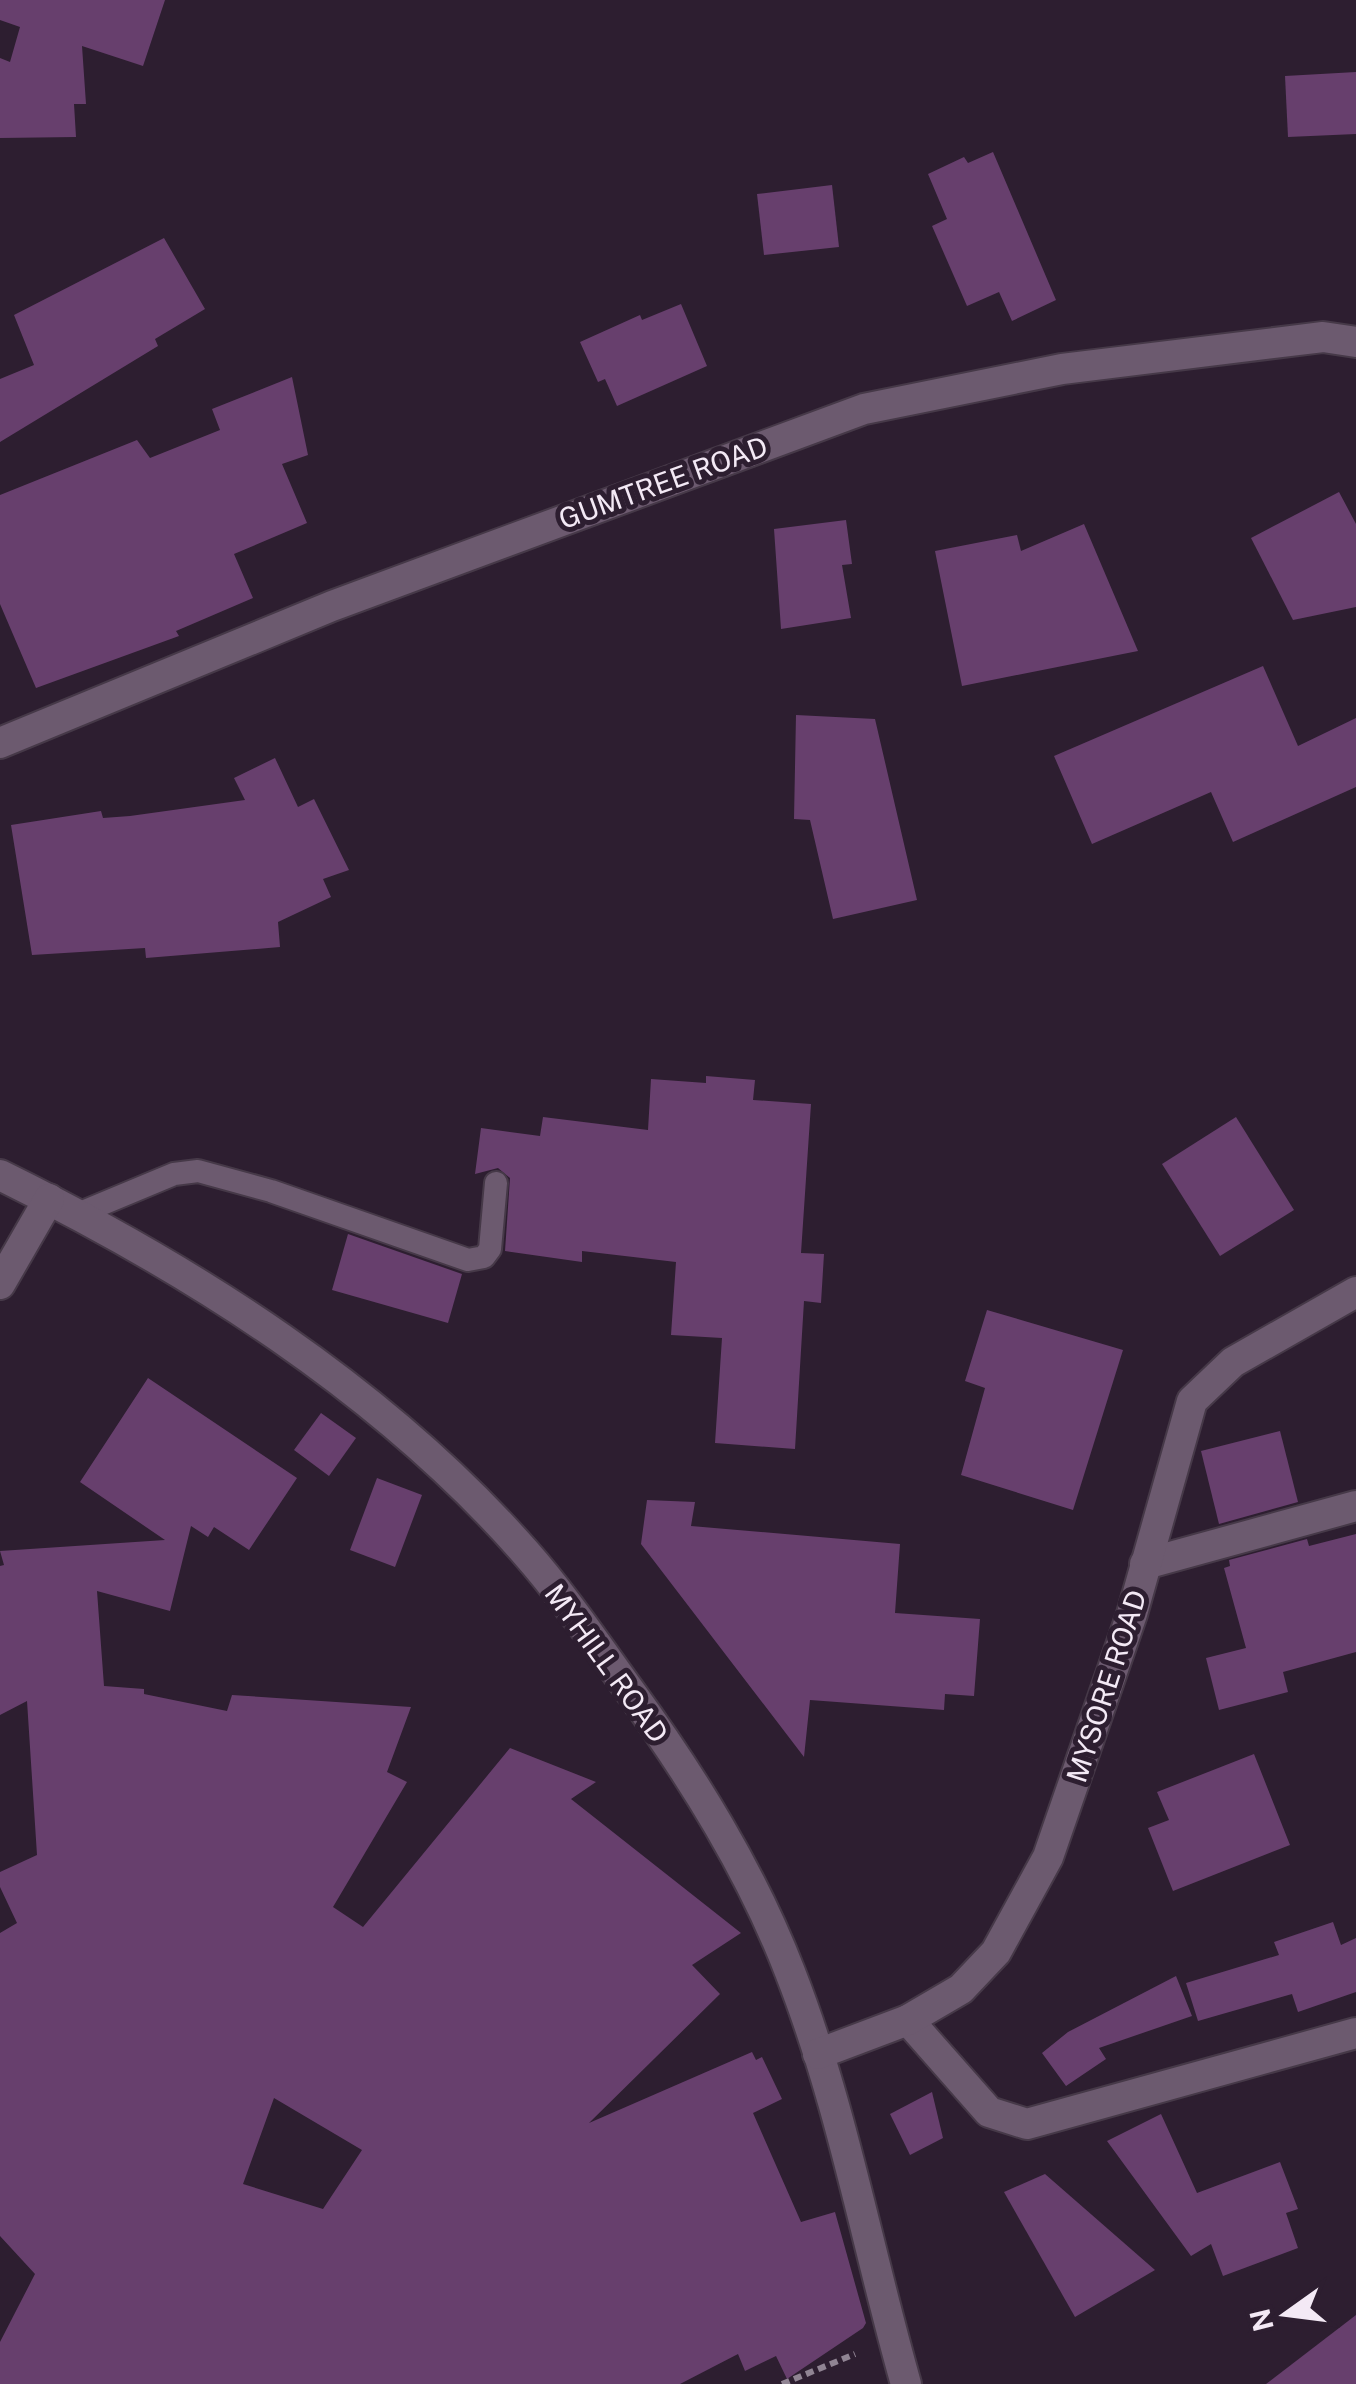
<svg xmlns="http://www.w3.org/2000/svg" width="1356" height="2384" font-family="'Public Sans',sans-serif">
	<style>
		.building { fill: #673f6d; fill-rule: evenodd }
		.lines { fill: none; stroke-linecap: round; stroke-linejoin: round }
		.lane-casing { stroke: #463948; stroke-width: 26 }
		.street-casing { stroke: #463948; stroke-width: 34 }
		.path { stroke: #908493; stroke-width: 6; stroke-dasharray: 8 5; stroke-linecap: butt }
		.lane { stroke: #6c5a6f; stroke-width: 22 }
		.street { stroke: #6c5a6f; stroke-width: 30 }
		.labels { text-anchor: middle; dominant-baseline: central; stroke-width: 10; stroke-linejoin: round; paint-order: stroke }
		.street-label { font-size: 28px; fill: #f3e9f5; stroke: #2d1e30 }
	</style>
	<rect width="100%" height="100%" fill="#2d1e30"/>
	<!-- building -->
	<g class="building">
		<polygon points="0,0 165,0 143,66 82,46 86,104 74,104 76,137 0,138 0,58 10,62 20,27 0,20"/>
		<polygon points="1356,72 1356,134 1288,137 1285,76"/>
		<polygon points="993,152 1056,300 1012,321 999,292 967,306 932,226 947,219 928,174 964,157 968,163"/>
		<polygon points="832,185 839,247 764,255 757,194"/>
		<polygon points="164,238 205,309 155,339 158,346 0,442 0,379 34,365 14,315"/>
		<polygon points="681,304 707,366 617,406 605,379 598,382 580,342 640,315 642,320"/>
		<polygon points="292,377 308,455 282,464 307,523 234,554 253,598 176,631 179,636 36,688 0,604 0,495 137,440 150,458 220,430 212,409"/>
		<polygon points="1339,492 1356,524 1356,607 1293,620 1251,538"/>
		<polygon points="846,520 852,564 842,565 851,618 781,629 774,529"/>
		<polygon points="1084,524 1138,651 962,686 935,551 1017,535 1021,551"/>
		<polygon points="1263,666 1298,746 1356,718 1356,787 1233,842 1211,792 1092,844 1054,756"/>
		<polygon points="796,715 875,719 917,900 833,919 810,820 794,819"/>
		<polygon points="275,758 298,807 314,799 349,870 323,879 331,897 278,922 280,947 146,958 145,948 32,955 11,825 101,811 103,818 130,816 245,800 234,778"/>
		<polygon points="706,1076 755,1080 753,1100 811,1104 801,1253 824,1254 821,1303 804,1301 795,1449 715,1443 722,1338 671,1335 676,1262 582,1251 582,1262 505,1251 510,1178 498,1168 475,1174 481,1128 540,1136 543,1117 648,1130 651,1079 706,1083"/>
		<polygon points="1236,1117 1294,1210 1220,1256 1162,1164"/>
		<polygon points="348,1234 462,1274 448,1323 332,1290"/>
		<polygon points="987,1310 1123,1350 1073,1510 961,1475 985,1388 965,1381"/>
		<path d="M 148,1378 L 297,1478 L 249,1550 L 214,1527 L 208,1537 L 191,1526 L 170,1611 L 97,1591 L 104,1686 L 144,1689 L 144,1694 L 227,1711 L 232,1695 L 411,1707 L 387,1772 L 407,1782 L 333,1907 L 363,1927 L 510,1748 L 596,1782 L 571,1799 L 741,1933 L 692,1965 L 720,1994 L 589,2123 L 752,2052 L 756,2060 L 762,2057 L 782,2099 L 753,2113 L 801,2222 L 835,2212 L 866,2323 L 863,2328 L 787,2379 L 776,2356 L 745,2371 L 738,2354 L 680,2384 L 0,2384 L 0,2342 L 35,2274 L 0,2236 L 0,1933 L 17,1923 L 0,1887 L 0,1872 L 37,1855 L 27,1701 L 0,1715 L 0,1566 L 4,1565 L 0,1551 L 165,1540 L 80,1482 ZM 274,2098 L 362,2150 L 323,2209 L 243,2184 Z"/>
		<polygon points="321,1413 356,1438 329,1476 294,1450"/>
		<polygon points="1280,1431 1298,1502 1219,1524 1201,1451"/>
		<polygon points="377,1478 422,1495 395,1567 350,1550"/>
		<polygon points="647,1500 695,1502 691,1526 900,1544 895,1613 980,1619 974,1696 945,1694 944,1710 810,1700 804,1757 641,1544"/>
		<polygon points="1356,1534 1356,1652 1283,1672 1288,1692 1219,1710 1206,1658 1246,1648 1224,1568 1230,1566 1229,1560 1307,1539 1309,1546"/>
		<polygon points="1254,1754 1290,1845 1173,1891 1148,1828 1169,1820 1157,1792"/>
		<polygon points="1333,1922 1341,1945 1356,1938 1356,1992 1298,2012 1292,1994 1198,2021 1186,1983 1279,1955 1274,1942"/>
		<polygon points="1176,1976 1192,2016 1099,2048 1106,2059 1066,2086 1042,2053 1068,2032"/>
		<polygon points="932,2092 943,2138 910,2155 890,2114"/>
		<polygon points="1161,2114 1197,2193 1280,2162 1298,2209 1286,2213 1298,2248 1223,2276 1211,2244 1191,2256 1107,2141"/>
		<polygon points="1045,2174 1155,2270 1075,2317 1004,2192"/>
		<polygon points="1356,2315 1356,2384 1266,2384"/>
	</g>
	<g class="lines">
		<!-- lane casing -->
		<g class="lane-casing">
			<polyline id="lane" points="78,1214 174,1174 198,1171 271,1191 468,1260 484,1257 490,1249 496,1183"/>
		</g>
		<!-- street casing -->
		<g class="street-casing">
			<g id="street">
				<polyline points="0,743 332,606 864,409 1062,369 1323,337 1356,342"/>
				<path d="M 0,1175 C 191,1269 383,1390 525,1552 C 563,1595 596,1644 630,1691 C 693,1778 751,1871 790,1972 C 842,2105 867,2247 906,2384"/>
				<polyline points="0,1284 49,1199"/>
				<polyline points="1145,1564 1356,1506"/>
				<polyline points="908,2020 989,2112 1027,2124 1356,2033"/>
				<polyline points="818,2054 908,2020 961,1989 996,1952 1048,1857 1132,1614 1192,1401 1233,1362 1356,1292"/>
			</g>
		</g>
		<!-- path -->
		<polyline class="path" points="782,2384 855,2354"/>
		<!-- lane -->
		<use href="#lane" class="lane"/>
		<!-- street -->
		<use href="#street" class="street"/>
	</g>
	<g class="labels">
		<!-- street labels -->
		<g class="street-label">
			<text transform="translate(663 482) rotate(-20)">GUMTREE ROAD</text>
			<text transform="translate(607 1663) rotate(54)">MYHILL ROAD</text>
			<text transform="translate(1106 1686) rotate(-72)">MYSORE ROAD</text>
		</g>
	</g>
	<!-- north arrow -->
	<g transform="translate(1286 2314) rotate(256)" stroke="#2d1e30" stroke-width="8" paint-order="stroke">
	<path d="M0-8L18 38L0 25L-18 38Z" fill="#f3e9f5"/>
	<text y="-15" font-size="28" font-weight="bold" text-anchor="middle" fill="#f3e9f5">N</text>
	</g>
</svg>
